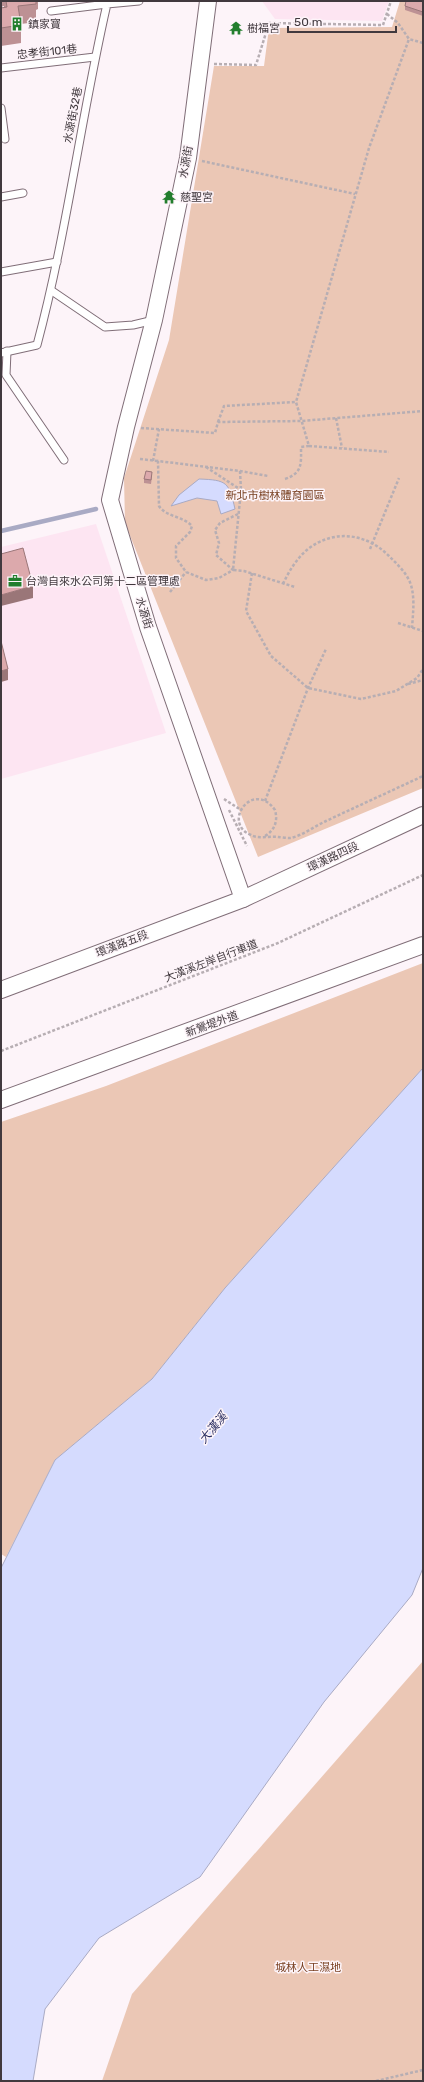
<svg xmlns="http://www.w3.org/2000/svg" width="424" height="2082" font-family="Rubik,'Noto Sans TC',sans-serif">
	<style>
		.built { fill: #fde5f2 }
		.green { fill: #ebc7b5 }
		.water { fill: #d5dbfe; stroke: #a9aac4 }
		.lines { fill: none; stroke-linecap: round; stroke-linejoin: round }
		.stream { stroke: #a9aac4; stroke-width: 4.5 }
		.service-casing { stroke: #806e78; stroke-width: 9 }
		.tertiary-casing { stroke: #806e78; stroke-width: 18 }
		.path { stroke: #b7aeb3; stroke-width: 2.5; stroke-dasharray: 3 2; stroke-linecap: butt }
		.service { stroke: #fff; stroke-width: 7 }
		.tertiary { stroke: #fff; stroke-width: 16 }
		.wall { fill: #bd9194 }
		.shaded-wall { fill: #9a7678 }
		.building { fill: #dca9ac; stroke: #9a7678 }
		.labels { text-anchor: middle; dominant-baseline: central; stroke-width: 3; stroke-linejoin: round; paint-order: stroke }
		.poi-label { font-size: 11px; fill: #41393e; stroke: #fdf4f9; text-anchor: start }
		.street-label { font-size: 11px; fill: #41393e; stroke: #fdf4f9 }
		.park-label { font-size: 11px; fill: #794021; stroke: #fdf4f9 }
		.water-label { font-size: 12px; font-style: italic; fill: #292c5f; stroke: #fdf4f9 }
	</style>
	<rect width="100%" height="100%" fill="#fdf4f9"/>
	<!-- built -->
	<g class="built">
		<polygon points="262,1 389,1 382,21 275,19"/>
		<polygon points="96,524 166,733 1,779 1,547"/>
	</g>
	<!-- green -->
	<g class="green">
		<polygon points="400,1 423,1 423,788 258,857 125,523 124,478 169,340 214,66 264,66 269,28 392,27"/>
		<polygon points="423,963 423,1068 225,1288 152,1379 55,1460 6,1557 1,1554 1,1122 106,1086"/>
		<polygon points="423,1661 423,2081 102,2081 132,1994"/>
	</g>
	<!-- water -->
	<g class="water">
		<path d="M 199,479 C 227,480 229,482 235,509 L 221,514 L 217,501 L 197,498 L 171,506 L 179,495 Z"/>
		<polygon points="423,1068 423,1568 412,1595 324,1702 200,1877 99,1938 45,2009 33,2081 1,2081 1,1568 55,1460 152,1379 225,1288"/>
	</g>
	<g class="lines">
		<!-- stream -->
		<polyline class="stream" points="1,531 96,509"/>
		<!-- service casing -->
		<g class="service-casing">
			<g id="service">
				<polyline points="51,11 107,4"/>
				<polyline points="1,68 95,57"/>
				<polyline points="1,108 5,139"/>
				<polyline points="1,197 23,193"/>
				<polyline points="1,272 57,262"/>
				<polyline points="52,291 105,327 133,325 154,320"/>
				<polyline points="7,351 6,375 64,460"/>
				<path d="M 1,353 L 37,345 C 67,233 81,117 107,4 L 139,1"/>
			</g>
		</g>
		<!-- tertiary casing -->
		<g class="tertiary-casing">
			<g id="tertiary">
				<polyline points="208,1 188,158 154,320 126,427 110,500 148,627 243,899"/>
				<polyline points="1,990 243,899 423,815"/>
				<polyline points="1,1100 423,945"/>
			</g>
		</g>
		<!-- path -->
		<g class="path">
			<polyline points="387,14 398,23 409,39 423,43"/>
			<polyline points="214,64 256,65 269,23 383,25 391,1"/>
			<polyline points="202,161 355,194"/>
			<polyline points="336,418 342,448"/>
			<polyline points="218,422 224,406 296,402"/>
			<polyline points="141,428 215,433 218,422 301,421 423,411"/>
			<polyline points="309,446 389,452"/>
			<polyline points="140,459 158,461"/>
			<polyline points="153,461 159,429"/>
			<polyline points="206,467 241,490"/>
			<polyline points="240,471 241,490 233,570 244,571 295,587"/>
			<path d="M 285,479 C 303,473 301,463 301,447 L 309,446 L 296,402 L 369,148 L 409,39"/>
			<path d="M 238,514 L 220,523 L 215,530 L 219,543 L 216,555 L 233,570 L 219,578 L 206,580 L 186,572 L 176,558 L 176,546 L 190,532 L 192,526 C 183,516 166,517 159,506 L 158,461 L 240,471 L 268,476"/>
			<polyline points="370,549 399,478"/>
			<polyline points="252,573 246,611 271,656 308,688 361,699 396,691 417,678 423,669"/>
			<path d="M 283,584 C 289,571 297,558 308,549 C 334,529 366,533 389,556 C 397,564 407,573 411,585 C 415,599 413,613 412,628"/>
			<polyline points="170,592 186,572"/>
			<polyline points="398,623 423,631"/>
			<polyline points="408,684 423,680"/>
			<polyline points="224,799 241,810"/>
			<polyline points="265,801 308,688 326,649"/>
			<polyline points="229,810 247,846"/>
			<path d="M 265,836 C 275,830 278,821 275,810 C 253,779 221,823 251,835 C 258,839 269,836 278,837 C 281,837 286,838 290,838 C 302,836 315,826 326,821 C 358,806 391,791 423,776"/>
			<polyline points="1,1051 278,943 423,875"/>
			<polyline points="376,2081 423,2070"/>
		</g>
		<!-- service -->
		<use href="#service" class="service"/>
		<!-- tertiary -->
		<use href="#tertiary" class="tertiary"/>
	</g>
	<!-- wall -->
	<g class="wall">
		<polygon points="1,1 38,1 38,9 36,10 36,22 21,24 21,43 1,46 1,8 4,7 4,6 1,7"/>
		<polygon points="423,1 423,16 405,10 405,6"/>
		<polygon points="152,476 151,484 144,483 144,479"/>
	</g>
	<!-- shaded-wall -->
	<g class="shaded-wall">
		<polygon points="33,586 33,598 1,606 1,595"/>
		<polygon points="8,669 8,680 1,682 1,671"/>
	</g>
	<!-- building -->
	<g class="building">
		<polygon points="6,1 36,1 36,4 18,6 21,25 1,28 1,8 7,7"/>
		<polygon points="406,1 423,1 423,12 405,6"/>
		<polygon points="146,471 152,472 151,480 144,479"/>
		<polygon points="23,548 33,586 1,595 1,554"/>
		<polygon points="1,641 8,669 1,671"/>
	</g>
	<!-- icons -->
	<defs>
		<g id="building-bare" transform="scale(1.08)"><path d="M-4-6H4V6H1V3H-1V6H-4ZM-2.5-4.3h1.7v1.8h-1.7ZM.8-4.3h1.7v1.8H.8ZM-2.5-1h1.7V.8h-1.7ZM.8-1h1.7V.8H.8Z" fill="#227e2d" stroke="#fdf4f9" stroke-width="2.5" paint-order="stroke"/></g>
		<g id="temple-bare" transform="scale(1.08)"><path d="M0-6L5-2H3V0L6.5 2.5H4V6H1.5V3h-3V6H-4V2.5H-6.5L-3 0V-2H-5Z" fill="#227e2d" stroke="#fdf4f9" stroke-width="2.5" paint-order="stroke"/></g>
		<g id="office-bare" transform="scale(1.08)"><path d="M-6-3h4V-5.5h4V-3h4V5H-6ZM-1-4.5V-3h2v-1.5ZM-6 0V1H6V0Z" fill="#227e2d" stroke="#fdf4f9" stroke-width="2.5" paint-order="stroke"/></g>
	</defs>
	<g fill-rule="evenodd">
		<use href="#building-bare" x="17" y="24"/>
		<use href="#temple-bare" x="236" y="28"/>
		<use href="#temple-bare" x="169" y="197"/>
		<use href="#office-bare" x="15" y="581"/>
	</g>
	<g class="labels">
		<!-- poi labels -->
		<g class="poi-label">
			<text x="28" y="24">鎮家寶</text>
			<text x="247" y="28">樹福宮</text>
			<text x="180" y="197">慈聖宮</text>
			<text x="26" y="581">台灣自來水公司第十二區管理處</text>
		</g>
		<!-- street labels -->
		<g class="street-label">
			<text transform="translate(47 52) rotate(-6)">忠孝街101巷</text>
			<text transform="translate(73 115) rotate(-79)">水源街32巷</text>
			<text transform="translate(186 162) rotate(-80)">水源街</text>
			<text transform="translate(144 613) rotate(73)">水源街</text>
			<text transform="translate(333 857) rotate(-25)">環漢路四段</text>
			<text transform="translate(122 944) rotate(-21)">環漢路五段</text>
			<text transform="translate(211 961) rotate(-21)">大漢溪左岸自行車道</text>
			<text transform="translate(212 1024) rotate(-20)">新鶯堤外道</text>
		</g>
		<!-- park labels -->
		<g class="park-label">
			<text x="275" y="495">新北市樹林體育園區</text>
			<text x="308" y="1967">城林人工濕地</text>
		</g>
		<!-- water labels -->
		<g class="water-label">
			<text transform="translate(213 1428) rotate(-50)">大漢溪</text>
		</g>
	</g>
	<!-- border -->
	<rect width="424" height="2082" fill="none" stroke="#41393e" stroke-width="4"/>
	<!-- scale -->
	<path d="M288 26v6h108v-6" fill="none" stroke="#41393e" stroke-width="2"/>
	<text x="294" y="26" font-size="12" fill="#41393e" stroke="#fdf4f9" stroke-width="3" paint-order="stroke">50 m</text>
</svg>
